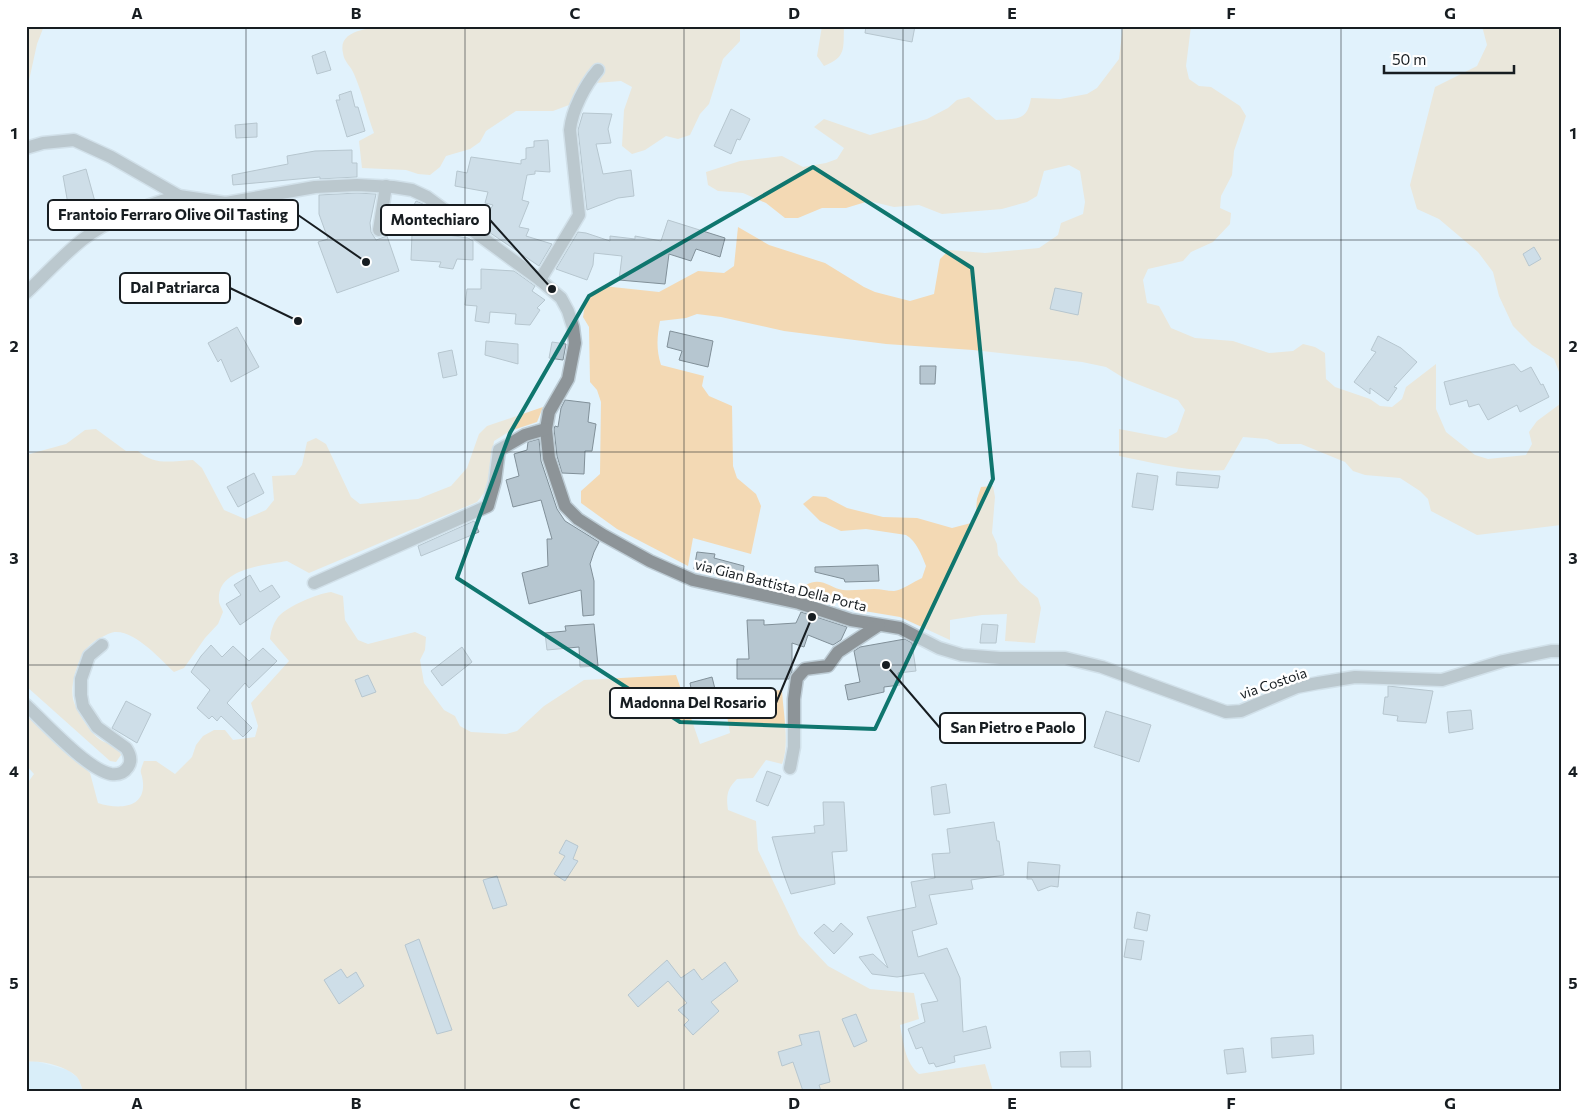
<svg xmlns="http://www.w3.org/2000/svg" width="1587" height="1117" font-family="Commissioner,sans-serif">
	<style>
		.built { fill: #cfe8f6 }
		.green { fill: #f3d9b4 }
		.building { fill: #b6c6d0; stroke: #819099 }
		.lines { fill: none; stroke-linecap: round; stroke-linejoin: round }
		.minor-casing { stroke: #bdccd5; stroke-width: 15 }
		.minor { stroke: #8d9498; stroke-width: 12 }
		.marked { fill: none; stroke: #0f766e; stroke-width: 4; stroke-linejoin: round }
		.grid { fill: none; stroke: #171d21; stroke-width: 1; stroke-opacity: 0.55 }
		.labels { text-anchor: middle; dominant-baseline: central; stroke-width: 5; stroke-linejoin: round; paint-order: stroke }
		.street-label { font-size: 14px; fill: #171d21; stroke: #fff }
		.leader { fill: none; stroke: #171d21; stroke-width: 2 }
		.callout-dot { fill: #171d21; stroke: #fff; stroke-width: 2 }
		.callout { fill: #fff; stroke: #171d21; stroke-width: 2 }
		.callout-label { font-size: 15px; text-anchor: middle; font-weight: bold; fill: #171d21 }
		.neatline { fill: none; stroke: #171d21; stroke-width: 2 }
		.grid-label { font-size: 16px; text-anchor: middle; font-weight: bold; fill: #171d21 }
	</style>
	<rect width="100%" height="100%" fill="#e1f2fc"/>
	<!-- built -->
	<polygon class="built" points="35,1061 68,1070 78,1078 83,1091 26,1091 26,1062"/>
	<!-- green -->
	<g class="green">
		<polygon points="26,26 44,26 37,44 28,85 26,75"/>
		<path d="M 390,26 L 740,26 L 740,41 L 723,59 L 709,104 L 700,114 L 690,135 L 678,139 L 666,136 L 645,150 L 632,154 L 622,146 L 624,110 L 632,87 L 621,81 L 596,83 L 577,102 L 553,111 L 516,111 L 486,131 L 480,142 L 470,149 L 446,156 L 440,167 L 430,175 L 418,174 L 406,170 L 362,168 L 359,141 L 374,133 C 367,114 362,92 354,74 C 351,66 344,62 343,53 C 337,28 375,28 390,26 Z"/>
		<path d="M 822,26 L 844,26 C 843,48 847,57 824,66 L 817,56 Z"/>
		<path d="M 1123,26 L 1191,26 L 1186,66 L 1189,79 L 1199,86 L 1211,87 L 1240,106 L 1246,116 L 1234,151 L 1232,175 L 1221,196 L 1220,208 L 1231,213 L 1230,224 L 1213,242 L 1191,252 L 1183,261 L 1148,269 L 1143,280 L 1147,303 L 1159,306 L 1171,328 L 1195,338 L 1233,341 L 1269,353 L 1293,351 L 1303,344 L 1315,347 L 1325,353 L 1326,379 L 1335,387 L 1370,399 L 1380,406 L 1392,407 L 1402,399 L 1406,387 L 1436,364 L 1436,409 L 1446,432 L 1475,455 L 1488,459 L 1526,455 L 1532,444 L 1529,432 L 1537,421 L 1560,404 L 1561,400 L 1561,525 L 1477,535 L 1431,511 L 1428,499 L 1420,491 L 1400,478 L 1365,475 L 1353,471 L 1345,462 L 1301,444 L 1278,444 L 1267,439 L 1243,437 L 1224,470 C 1192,473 1150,462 1119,456 L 1119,429 L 1166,438 L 1177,432 L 1185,410 L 1178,400 L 1127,380 L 1106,367 L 1082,362 L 973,350 L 886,344 L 784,331 L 721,317 L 697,314 L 686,318 L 660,321 C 657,337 656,349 661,365 L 704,376 L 702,386 L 709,396 L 732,406 L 733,466 L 737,478 L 756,494 L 761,506 L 751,554 L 693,538 L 688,566 L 617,529 L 581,503 L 581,491 L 600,474 L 601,402 L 597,390 L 590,382 L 589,327 L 583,317 L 585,304 L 592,292 L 603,286 L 659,292 L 698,271 L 724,273 L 734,266 L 738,227 L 769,245 L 825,263 L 864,287 L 875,292 L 910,301 L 934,294 L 940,259 L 949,250 L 985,253 L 1039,248 L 1058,235 L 1061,223 L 1083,214 L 1085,202 L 1080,171 L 1069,165 L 1044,171 L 1037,196 L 1027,202 L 1002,209 L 942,214 L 919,205 L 894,207 L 869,201 L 846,208 L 822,208 L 798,218 L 785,218 L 766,203 L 743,193 L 718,191 L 708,185 L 706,172 L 740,161 L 782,156 L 803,167 L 826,163 L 837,159 L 844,148 L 814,127 L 824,119 L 870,135 L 927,119 L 948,108 L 957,100 L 969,97 L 996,120 C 1017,118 1027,122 1031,98 L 1060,99 L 1087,94 L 1097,88 L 1119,59 Z"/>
		<polygon points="1482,26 1561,26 1561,377 1554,359 1532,345 1513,326 1499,296 1493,272 1478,252 1439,219 1417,209 1410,185 1435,87 1477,66 1487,45"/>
		<path d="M 543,407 L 537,422 L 510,431 L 494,441 L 487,489 L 477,502 L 309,573 L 287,561 C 266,565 216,568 219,601 C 219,604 222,608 223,612 L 218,624 L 205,638 L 184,668 L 174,672 C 160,659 129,623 108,634 C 102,637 93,641 89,646 C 78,657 70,684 73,699 C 76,711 89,730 98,738 C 106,745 117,743 121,755 L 116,762 L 110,761 L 26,686 L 26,455 L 66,444 L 85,430 L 96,429 L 126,451 L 138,451 C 155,466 171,461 193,460 L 202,468 L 224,510 L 245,519 L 266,510 L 274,500 L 272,476 L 295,475 L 302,465 L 307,442 L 316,438 L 326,444 L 351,497 L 360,504 L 418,499 L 451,486 L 467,468 L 479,434 L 487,426 Z"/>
		<path d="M 993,486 L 995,497 L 992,533 L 997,544 L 998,555 L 1020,583 L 1038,598 L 1041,608 L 1035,643 L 1005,641 L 1007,614 L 982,615 L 950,620 L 950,640 L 900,617 L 858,610 L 804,591 L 806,585 C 821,576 830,588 843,590 C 853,591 864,589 874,589 C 881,589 887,591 894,591 C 900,591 915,581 922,578 L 926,566 C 921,554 917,542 906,535 L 866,529 L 841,531 L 820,521 L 803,504 L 813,496 L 826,497 L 847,508 L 883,517 L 917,518 L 952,528 L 975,522 L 977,499 L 981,487 Z"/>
		<path d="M 331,592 L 343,596 L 345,620 L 358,640 L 368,644 L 415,632 L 426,637 L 425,650 L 420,660 L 424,683 L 444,710 L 455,716 L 460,726 L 471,732 L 506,734 L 517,731 L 544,706 L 584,680 L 676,675 L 700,744 L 730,733 L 723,693 L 782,690 C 783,711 790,745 782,764 L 766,760 L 753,778 L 737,779 C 727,789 726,796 728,810 L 756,821 L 758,850 L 799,935 L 828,966 L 870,989 L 914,993 L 919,1019 L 900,1025 C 903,1041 905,1063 919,1074 L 985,1064 L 993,1091 L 83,1091 C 81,1086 80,1080 76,1076 C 65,1066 41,1060 26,1062 L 26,785 L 34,774 L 26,765 L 26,717 L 30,716 L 90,773 L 98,803 C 116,809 145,810 143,783 C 142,770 138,776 144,761 L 156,761 L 175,774 L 192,757 L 196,745 L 203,736 L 214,730 L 225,730 L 233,740 L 255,737 L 258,726 L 251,703 L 289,661 L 270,639 C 271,631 273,624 278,617 C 288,606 316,594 331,592 Z"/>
	</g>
	<!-- building -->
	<g class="building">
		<polygon points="866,26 915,26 912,42 865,33"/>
		<polygon points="325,51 331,70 317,74 312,56"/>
		<polygon points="351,91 355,107 358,107 365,131 347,137 336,100 340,100 339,95"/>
		<polygon points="731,109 750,119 740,140 737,139 731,154 714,146"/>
		<polygon points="583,113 612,114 608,129 611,143 596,144 603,174 631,170 634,196 618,198 587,210 578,130"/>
		<polygon points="257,123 257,137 236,138 235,125"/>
		<polygon points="548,140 550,172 535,171 535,174 527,175 522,200 529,202 519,227 529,229 526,236 552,244 539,266 480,226 493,205 485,203 488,192 455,186 457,171 467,173 471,157 521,164 521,160 526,159 526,148 534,147 534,141"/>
		<polygon points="352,150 352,163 357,163 357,177 320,179 320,177 233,185 232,175 288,164 287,156 315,151"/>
		<polygon points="86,169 97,209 82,212 80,200 68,204 63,176"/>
		<polygon points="357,193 376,194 370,223 371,232 376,240 387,236 399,271 337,293 318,242 328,239 319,214 319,195"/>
		<polygon points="416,201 423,204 448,223 448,235 468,238 473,241 473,260 457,259 453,269 439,267 441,262 411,260 413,207"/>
		<polygon points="668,220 725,238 720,257 696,249 691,261 669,254 665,284 619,280 622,256 594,253 593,265 587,280 556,269 578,232 586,233 610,241 610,236 635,239 635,236 661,241"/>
		<polygon points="1534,247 1541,259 1529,266 1523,254"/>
		<polygon points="481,269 514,271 535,286 532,291 545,300 537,308 540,310 530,325 515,324 516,314 490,312 489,323 475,321 477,306 465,305 467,289 481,289"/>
		<polygon points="1055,288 1082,293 1078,315 1050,309"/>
		<polygon points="237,327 259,367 231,382 221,359 218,362 208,343"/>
		<polygon points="670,331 713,341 708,367 679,360 682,351 667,347"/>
		<polygon points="1378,336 1401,348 1417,362 1394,387 1397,388 1388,401 1370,388 1370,394 1354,382 1376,352 1371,350"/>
		<polygon points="486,341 518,344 518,364 485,355"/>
		<polygon points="552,342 566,344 563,360 549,358"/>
		<polygon points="452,350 457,375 443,378 438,353"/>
		<polygon points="1514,364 1521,372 1531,367 1541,385 1543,384 1549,397 1520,412 1517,405 1488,420 1479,404 1469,407 1467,400 1450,405 1444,382"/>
		<polygon points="920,366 936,366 935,384 920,384"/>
		<polygon points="565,400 590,403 588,422 596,424 592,451 585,451 584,474 562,473 557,456 554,429 555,426 558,427 561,408"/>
		<polygon points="539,439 541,461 557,509 565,521 599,542 594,552 590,564 594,581 594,615 583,616 581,590 529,604 522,573 548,566 547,539 552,539 541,500 513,507 506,480 519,476 514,454 527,450 528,442"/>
		<polygon points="1177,472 1220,476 1218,488 1176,485"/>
		<polygon points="254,473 264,493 238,507 227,487"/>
		<polygon points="1137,473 1158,476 1153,510 1132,507"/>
		<polygon points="474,521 479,532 421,556 418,546"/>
		<polygon points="697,552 715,554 714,558 744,566 742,579 694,569"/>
		<polygon points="878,565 879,581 845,582 844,579 815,572 815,567"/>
		<polygon points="250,575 260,592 272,585 280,597 240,625 226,604 241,595 234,585"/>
		<polygon points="801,612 847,627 841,640 833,645 808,635 804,647 792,643 792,671 789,679 737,679 737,659 749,659 747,620 764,620 764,625 796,623"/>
		<polygon points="594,624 598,666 580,667 579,647 547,650 545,633 566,631 565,626"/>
		<polygon points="982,624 998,625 996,643 980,643"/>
		<polygon points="905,639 912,643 916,671 898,673 900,685 884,687 884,692 848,700 845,685 860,682 854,651 860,647"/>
		<polygon points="211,645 222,657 233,646 249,661 263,648 277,661 249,688 245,683 227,703 252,728 243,737 221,716 217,721 212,716 209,719 197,708 210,690 191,672 201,656"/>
		<polygon points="462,647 472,662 442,686 431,671"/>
		<polygon points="368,675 376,692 362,697 355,680"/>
		<polygon points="712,677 720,709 708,713 703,696 693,699 690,683"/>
		<polygon points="1388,686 1433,691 1426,723 1397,721 1398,716 1383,714 1385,697 1388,697"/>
		<polygon points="126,701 151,714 137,743 112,728"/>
		<polygon points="1471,710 1473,729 1449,733 1447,712"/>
		<polygon points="1106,711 1151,725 1139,762 1094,747"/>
		<polygon points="767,771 781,776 768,806 756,801"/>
		<polygon points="946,784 950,813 934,815 931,787"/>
		<polygon points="823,802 844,802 847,851 832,852 835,884 791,894 782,870 772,837 815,833 814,826 824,825"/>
		<polygon points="994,822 997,841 999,841 1004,875 971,880 973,889 929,895 937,924 912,931 918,957 947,948 960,978 963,1032 986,1026 991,1048 954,1056 955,1062 936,1067 934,1063 929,1064 922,1047 916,1049 908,1029 925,1022 921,1004 938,1001 924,973 897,977 872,974 859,957 873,954 888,968 867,917 916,907 911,882 935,878 932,854 950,853 947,829"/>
		<polygon points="566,840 578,846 573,859 578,861 565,881 554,874 565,856 559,853"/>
		<polygon points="1028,862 1060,865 1058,887 1051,886 1038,891 1032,879 1027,879"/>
		<polygon points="497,876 507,905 493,909 483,880"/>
		<polygon points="1137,912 1150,915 1147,931 1134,928"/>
		<polygon points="841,923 853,934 834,954 814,933 824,924 833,932"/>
		<polygon points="419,939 452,1030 437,1034 405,945"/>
		<polygon points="1127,939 1144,941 1141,960 1124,957"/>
		<polygon points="667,960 681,978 694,969 702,980 725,962 738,981 711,1002 719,1011 693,1035 684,1025 689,1020 678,1010 687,1003 668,981 638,1007 628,995"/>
		<polygon points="341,969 347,978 356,972 364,986 339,1004 324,980"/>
		<polygon points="856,1014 867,1041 854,1047 842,1019"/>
		<polygon points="819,1031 830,1082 819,1085 821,1091 803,1091 793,1062 782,1066 778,1052 802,1045 799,1035"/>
		<polygon points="1313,1035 1314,1054 1272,1058 1271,1038"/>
		<polygon points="1243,1048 1246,1072 1227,1074 1224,1050"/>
		<polygon points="1090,1051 1091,1067 1061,1067 1060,1052"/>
	</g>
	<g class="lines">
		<!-- minor casing -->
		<g class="minor-casing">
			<g id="minor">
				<polyline points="26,148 43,143 74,140 111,157 179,196 226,203 315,187 357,185 393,187 412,190 427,197 540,280 561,298 568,311 573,327 575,343 568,379 549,412 546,429 549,458 565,506 578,519 603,535 650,561 693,580 799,603 851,620 900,628 939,648 962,655 1000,658 1065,658 1102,667 1226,712 1241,711 1297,687 1318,683 1355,677 1442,680 1503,661 1551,651 1561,651"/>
				<polyline points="379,230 386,186"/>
				<path d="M 540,280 L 579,215 L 570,130 C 572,110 585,85 598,70"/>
				<path d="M 26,293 C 44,276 62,256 82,240 C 109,219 146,205 179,196"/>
				<polyline points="314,583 488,506 495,481 499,450 525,435 546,429"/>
				<path d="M 26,705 C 44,722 88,770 111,774 C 118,775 124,773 128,767 C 132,761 130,754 126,748 L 97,727 L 83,706 L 81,695 L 81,679 L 89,656 L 102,645"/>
				<polyline points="790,768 794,747 794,699 797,678 805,669 828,666 838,652 879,625"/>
			</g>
		</g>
		<!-- minor -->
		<use href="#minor" class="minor"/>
	</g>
	<!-- marked area -->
	<path d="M0 0H1587V1117H0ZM 813,167 L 972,268 L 993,479 L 875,729 L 680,722 L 457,578 L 510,433 L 589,296 Z" fill="#e1f2fc" fill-opacity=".55" fill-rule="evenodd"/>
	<path class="marked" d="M 813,167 L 972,268 L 993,479 L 875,729 L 680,722 L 457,578 L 510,433 L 589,296 Z"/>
	<!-- grid -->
	<path class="grid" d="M 246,26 L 246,1091M 465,26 L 465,1091M 684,26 L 684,1091M 903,26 L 903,1091M 1122,26 L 1122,1091M 1341,26 L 1341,1091M 26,240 L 1561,240M 26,452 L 1561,452M 26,665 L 1561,665M 26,877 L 1561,877"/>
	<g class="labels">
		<!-- street labels -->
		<g class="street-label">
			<text transform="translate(781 585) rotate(14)">via Gian Battista Della Porta</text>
			<text transform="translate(1273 683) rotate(-19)">via Costoia</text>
		</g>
	</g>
	<!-- callouts -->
	<path class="leader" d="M366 262L298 215M552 289L490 220M298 321L230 288M812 617L776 703M886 665L940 728"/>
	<g class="callout-dot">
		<circle cx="366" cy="262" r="5"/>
		<circle cx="552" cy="289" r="5"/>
		<circle cx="298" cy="321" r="5"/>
		<circle cx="812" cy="617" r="5"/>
		<circle cx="886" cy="665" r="5"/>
	</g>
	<g class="callout">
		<rect x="48" y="200" width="250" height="30" rx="5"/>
		<rect x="381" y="205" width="109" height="30" rx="5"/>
		<rect x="120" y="273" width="110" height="30" rx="5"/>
		<rect x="610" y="688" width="166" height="30" rx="5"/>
		<rect x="940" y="713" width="145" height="30" rx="5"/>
	</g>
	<g class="callout-label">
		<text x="173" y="220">Frantoio Ferraro Olive Oil Tasting</text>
		<text x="435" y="225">Montechiaro</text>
		<text x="175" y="293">Dal Patriarca</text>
		<text x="693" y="708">Madonna Del Rosario</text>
		<text x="1013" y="733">San Pietro e Paolo</text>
	</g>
	<!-- border -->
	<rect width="1587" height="1117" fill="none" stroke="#ffffff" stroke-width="55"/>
	<!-- scale -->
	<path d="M1384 65v8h130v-8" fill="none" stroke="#171d21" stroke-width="2.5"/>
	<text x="1392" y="65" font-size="15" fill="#171d21" stroke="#ffffff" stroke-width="4" paint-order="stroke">50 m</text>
	<rect x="28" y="28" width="1532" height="1062" class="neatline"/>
	<g class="grid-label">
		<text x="137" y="19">A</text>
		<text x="356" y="19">B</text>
		<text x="575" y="19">C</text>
		<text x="794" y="19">D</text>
		<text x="1012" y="19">E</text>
		<text x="1231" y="19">F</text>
		<text x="1450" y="19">G</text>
		<text x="14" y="139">1</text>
		<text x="1573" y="139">1</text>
		<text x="14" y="352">2</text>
		<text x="1573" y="352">2</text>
		<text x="14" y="564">3</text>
		<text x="1573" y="564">3</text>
		<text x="14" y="777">4</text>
		<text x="1573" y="777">4</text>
		<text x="14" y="989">5</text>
		<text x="1573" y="989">5</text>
		<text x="137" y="1109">A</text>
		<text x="356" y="1109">B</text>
		<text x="575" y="1109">C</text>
		<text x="794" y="1109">D</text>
		<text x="1012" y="1109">E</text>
		<text x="1231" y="1109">F</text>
		<text x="1450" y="1109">G</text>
	</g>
</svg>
